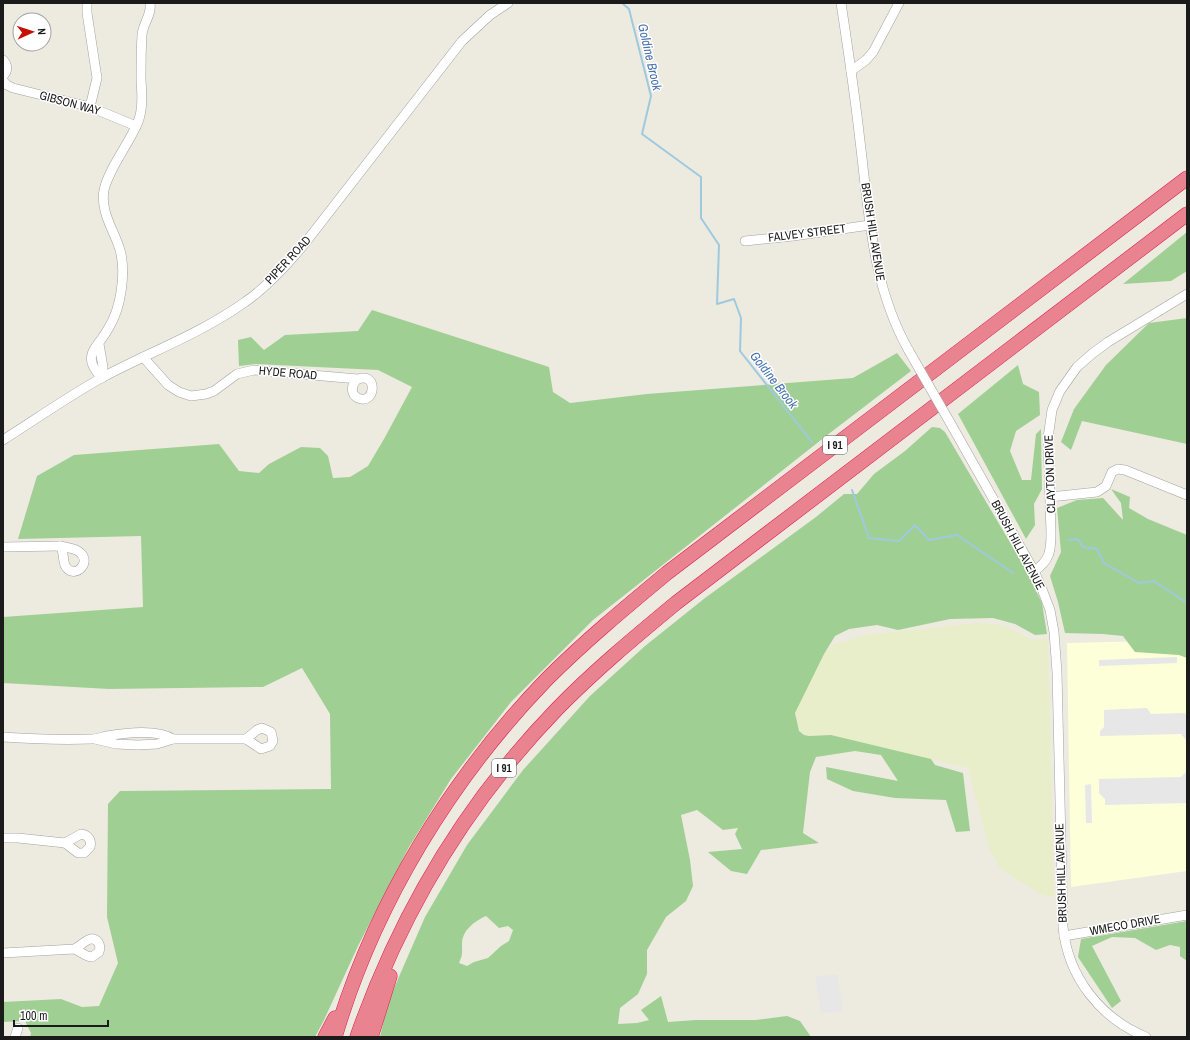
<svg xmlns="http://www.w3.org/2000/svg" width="1190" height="1040" font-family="'Archivo Narrow',sans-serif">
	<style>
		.education { fill: #fcffd8 }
		.farmland { fill: #e8eeca }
		.forest { fill: #a0cf93; fill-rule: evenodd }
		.parking { fill: #e7e7e7 }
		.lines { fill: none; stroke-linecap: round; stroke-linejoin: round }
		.stream { stroke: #9ecade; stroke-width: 2 }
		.minor-casing { stroke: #a2a2a2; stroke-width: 10 }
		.highway-casing { stroke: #dc1d50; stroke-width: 15 }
		.minor { stroke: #fff; stroke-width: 9 }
		.highway { stroke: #e9838f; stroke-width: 14 }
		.minor-bridge-casing { stroke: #a2a2a2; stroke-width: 10; stroke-linecap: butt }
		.minor-bridge { stroke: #fff; stroke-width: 9 }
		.labels { text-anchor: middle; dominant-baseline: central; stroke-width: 3; stroke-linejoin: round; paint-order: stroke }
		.shield { fill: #fff; stroke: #5f5f5f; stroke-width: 1 }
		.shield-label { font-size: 11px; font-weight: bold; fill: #1b1b1b }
		.street-label { font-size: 12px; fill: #1b1b1b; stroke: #fff }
		.water-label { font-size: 13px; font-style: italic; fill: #4571ae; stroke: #fff }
	</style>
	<rect width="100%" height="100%" fill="#edeae0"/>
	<!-- education -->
	<polygon class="education" points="1187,640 1187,871 1071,887 1067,643"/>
	<!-- farmland -->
	<polygon class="farmland" points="977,623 1003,625 1032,640 1046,638 1048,640 1054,896 1049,897 1041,894 1010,875 999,867 989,848 968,768 831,735 809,736 804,735 799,731 795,717 795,712 824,654 828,649 835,644 867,635"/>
	<!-- forest -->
	<g class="forest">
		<polygon points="1187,232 1187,271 1171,281 1123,284"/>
		<polygon points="372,310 549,367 553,392 570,403 647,394 853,378 897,353 911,371 826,436 593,620 511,702 451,779 409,847 358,946 324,1020 315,1037 30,1037 31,1033 25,1021 3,1022 3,1002 61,999 82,1007 99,1006 118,963 107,917 108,804 120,791 331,789 330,714 302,668 263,687 109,689 3,683 3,617 143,607 141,536 18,539 37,476 74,455 219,444 239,471 259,473 269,464 301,447 320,448 328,456 333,478 350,477 368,466 384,439 412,387 378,370 256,364 239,366 238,340 251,337 264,350 285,335 358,331"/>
		<polygon points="1187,318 1187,444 1082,421 1071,450 1061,442 1074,409 1106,365 1149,323"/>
		<polygon points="1018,365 1023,384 1039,392 1040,415 1016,431 1010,451 1022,480 1031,480 1036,434 1041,429 1042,489 1034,504 1035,525 1026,539 958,414"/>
		<path d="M 932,427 L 940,428 L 945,432 L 1025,568 L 1042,603 L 1047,634 L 1035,635 L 1015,624 L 993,618 L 950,619 L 898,630 L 877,625 L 849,629 L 835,636 L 824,654 L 795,713 L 799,731 L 804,735 L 809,736 L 831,735 L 931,759 L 935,765 L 963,773 L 970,831 L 956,832 L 946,800 L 895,798 L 853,791 L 827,779 L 826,767 L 898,781 L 881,755 L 855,751 L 816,757 L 810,772 L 803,833 L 819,843 L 761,850 L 747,874 L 731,871 L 708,852 L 742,849 L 735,834 L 738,828 L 723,830 L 697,810 L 681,815 L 690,860 L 693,886 L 686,901 L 666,917 L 647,950 L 647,974 L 638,994 L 620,1008 L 618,1024 L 637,1023 L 649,1020 L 641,1010 L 661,996 L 668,1022 L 696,1020 L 755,1020 L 787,1016 L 800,1021 L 811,1037 L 380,1037 L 388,1002 L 425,917 L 467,845 L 523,770 L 590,696 L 645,646 L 705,598 L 816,517 L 844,494 L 857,494 L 874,474 L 905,451 ZM 486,916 L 499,928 L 508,926 L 513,930 L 509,941 L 501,946 L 488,958 L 474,962 L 467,966 L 459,963 C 463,954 462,954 462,944 C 462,930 475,921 486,916 Z"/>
		<polygon points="1111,489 1130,497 1129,508 1148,519 1187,535 1187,658 1179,655 1135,652 1123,636 1103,634 1065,633 1058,602 1050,576 1061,552 1057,508 1077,500 1103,498 1123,520 1121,503"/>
		<polygon points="1187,921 1187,961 1180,956 1180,947 1170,945 1156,950 1135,938 1112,937 1092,946 1121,1001 1112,1008 1078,957 1081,939"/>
	</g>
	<!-- parking -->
	<g class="parking">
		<polygon points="1177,657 1177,663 1099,666 1099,660"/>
		<polygon points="1147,708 1151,714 1185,713 1187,717 1187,741 1181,734 1100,736 1100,731 1104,727 1104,710"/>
		<polygon points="1187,771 1186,803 1105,805 1105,799 1099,793 1099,779 1181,777"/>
		<polygon points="1091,784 1092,823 1086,823 1085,785"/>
		<polygon points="837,974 843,1011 821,1013 815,977"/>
	</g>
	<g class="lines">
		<!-- stream -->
		<g class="stream">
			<polyline points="622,3 629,9 651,96 642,134 701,177 701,218 719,245 717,304 734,299 741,318 740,351 812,442"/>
			<polyline points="852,490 869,538 899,541 915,525 929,540 957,535 1013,573"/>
			<polyline points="1068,540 1078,539 1083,547 1097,549 1104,563 1139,583 1154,581 1187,603"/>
		</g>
		<!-- minor casing -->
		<g class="minor-casing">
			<g id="minor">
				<polyline points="87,3 87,13 97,78 90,107"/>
				<path d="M 841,3 C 848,49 855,95 860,141 C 869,214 872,286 909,351"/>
				<path d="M 3,60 C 8,65 8,71 3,76"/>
				<polyline points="851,71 866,60 873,52 899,3"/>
				<polyline points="3,81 7,85 13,88 90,107 136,126"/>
				<polyline points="745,241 793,236 870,225"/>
				<polyline points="99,344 103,367 102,378"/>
				<path d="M 143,357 L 168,385 L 179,392 L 191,396 L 206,394 L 214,391 L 237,374 L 254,370 L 358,379 C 379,372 375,406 358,398 C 350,394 351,384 358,379"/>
				<path d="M 102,378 C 80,355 97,349 108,329 C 115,318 119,305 121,292 C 123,279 124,264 120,250 C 114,230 100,212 104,190 C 109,168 129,144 138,122 C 143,109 142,94 141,80 C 141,65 141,50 142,35 C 143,23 152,15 150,3"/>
				<path d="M 952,426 L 1034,571 L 1042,589 L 1050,610 L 1054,632 L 1057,672 L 1063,927 C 1068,977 1100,1018 1146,1037"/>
				<path d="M 3,440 C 36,419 69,396 103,377 C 150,352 202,333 245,302 C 267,287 285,267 302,247 L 462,41 L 490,15 L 508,3"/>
				<polyline points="1050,497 1097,492 1106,486 1112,472 1118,469 1125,470 1187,495"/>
				<path d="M 60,546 C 66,547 73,548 78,551 C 94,561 75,580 66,567 C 62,561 65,553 60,546 Z"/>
				<polyline points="3,547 60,546"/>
				<path d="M 1034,571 C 1050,561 1051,550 1051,533 L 1048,438 L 1052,410 L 1060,391 L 1077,367 L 1093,353 L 1108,342 L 1187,294"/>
				<polygon points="262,728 271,732 273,741 270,746 261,749 246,739 257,730"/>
				<path d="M 3,737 C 32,739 62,740 92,739 C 97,739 102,737 107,736 C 124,733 157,729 173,739"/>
				<polyline points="95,739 116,744 138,745 157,744 173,739 246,739"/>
				<path d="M 81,834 C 88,835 92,840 90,847 L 84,853 L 78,853 L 65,843 Z"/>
				<polyline points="3,838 18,838 65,843"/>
				<polyline points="1064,936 1187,915"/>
				<path d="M 3,953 L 74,949 C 81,951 85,957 92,957 L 99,952 C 100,949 101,946 98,942 C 90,933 82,946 74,949"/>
				<polyline points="15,1037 18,1028"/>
			</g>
		</g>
		<!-- highway casing -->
		<g class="highway-casing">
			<g id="highway">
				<polyline points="325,1037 335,1018"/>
				<path d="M 335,1037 C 374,904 451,778 547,679 C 585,641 626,607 667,573 L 1187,178"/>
				<path d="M 357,1037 C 400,914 466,803 557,709 C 594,671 635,637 676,603 L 1187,214"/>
				<polyline points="371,1037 390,976"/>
			</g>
		</g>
		<!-- minor -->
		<use href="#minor" class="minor"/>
		<!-- highway -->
		<use href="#highway" class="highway"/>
		<!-- minor-bridge casing -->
		<g class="minor-bridge-casing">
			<polyline id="minor-bridge" points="909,351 952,426"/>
		</g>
		<!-- minor-bridge -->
		<use href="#minor-bridge" class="minor-bridge"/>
	</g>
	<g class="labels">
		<!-- shield labels -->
		<g class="shield">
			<rect x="823" y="436" width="24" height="18" rx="3"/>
			<rect x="492" y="759" width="24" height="18" rx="3"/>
		</g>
		<g class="shield-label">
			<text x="835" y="445">I 91</text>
			<text x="504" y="768">I 91</text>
		</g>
		<!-- street labels -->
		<g class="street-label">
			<text transform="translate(70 103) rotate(15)">GIBSON WAY</text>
			<text transform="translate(873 232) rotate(81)">BRUSH HILL AVENUE</text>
			<text transform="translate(807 233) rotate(-7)">FALVEY STREET</text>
			<text transform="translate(288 260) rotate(-47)">PIPER ROAD</text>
			<text transform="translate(288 373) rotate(5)">HYDE ROAD</text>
			<text transform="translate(1050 474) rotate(-92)">CLAYTON DRIVE</text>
			<text transform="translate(1018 545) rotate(62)">BRUSH HILL AVENUE</text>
			<text transform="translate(1061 873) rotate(-92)">BRUSH HILL AVENUE</text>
			<text transform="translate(1125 925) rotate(-10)">WMECO DRIVE</text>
		</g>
		<!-- water labels -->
		<g class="water-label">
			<text transform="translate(650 57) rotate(77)">Goldine Brook</text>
			<text transform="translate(774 380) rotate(52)">Goldine Brook</text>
		</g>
	</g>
	<!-- border -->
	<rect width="1190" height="1040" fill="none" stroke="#1b1b1b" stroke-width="8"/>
	<!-- north arrow -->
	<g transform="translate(32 32) rotate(87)"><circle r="19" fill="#ffffff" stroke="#a4a4a4"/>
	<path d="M0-3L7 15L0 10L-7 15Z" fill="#c70f00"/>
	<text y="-6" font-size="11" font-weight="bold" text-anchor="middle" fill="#1b1b1b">N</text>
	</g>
	<!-- scale -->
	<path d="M14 1020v6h94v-6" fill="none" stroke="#1b1b1b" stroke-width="2"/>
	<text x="20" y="1020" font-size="12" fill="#1b1b1b" stroke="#ffffff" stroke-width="3" paint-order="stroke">100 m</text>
</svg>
